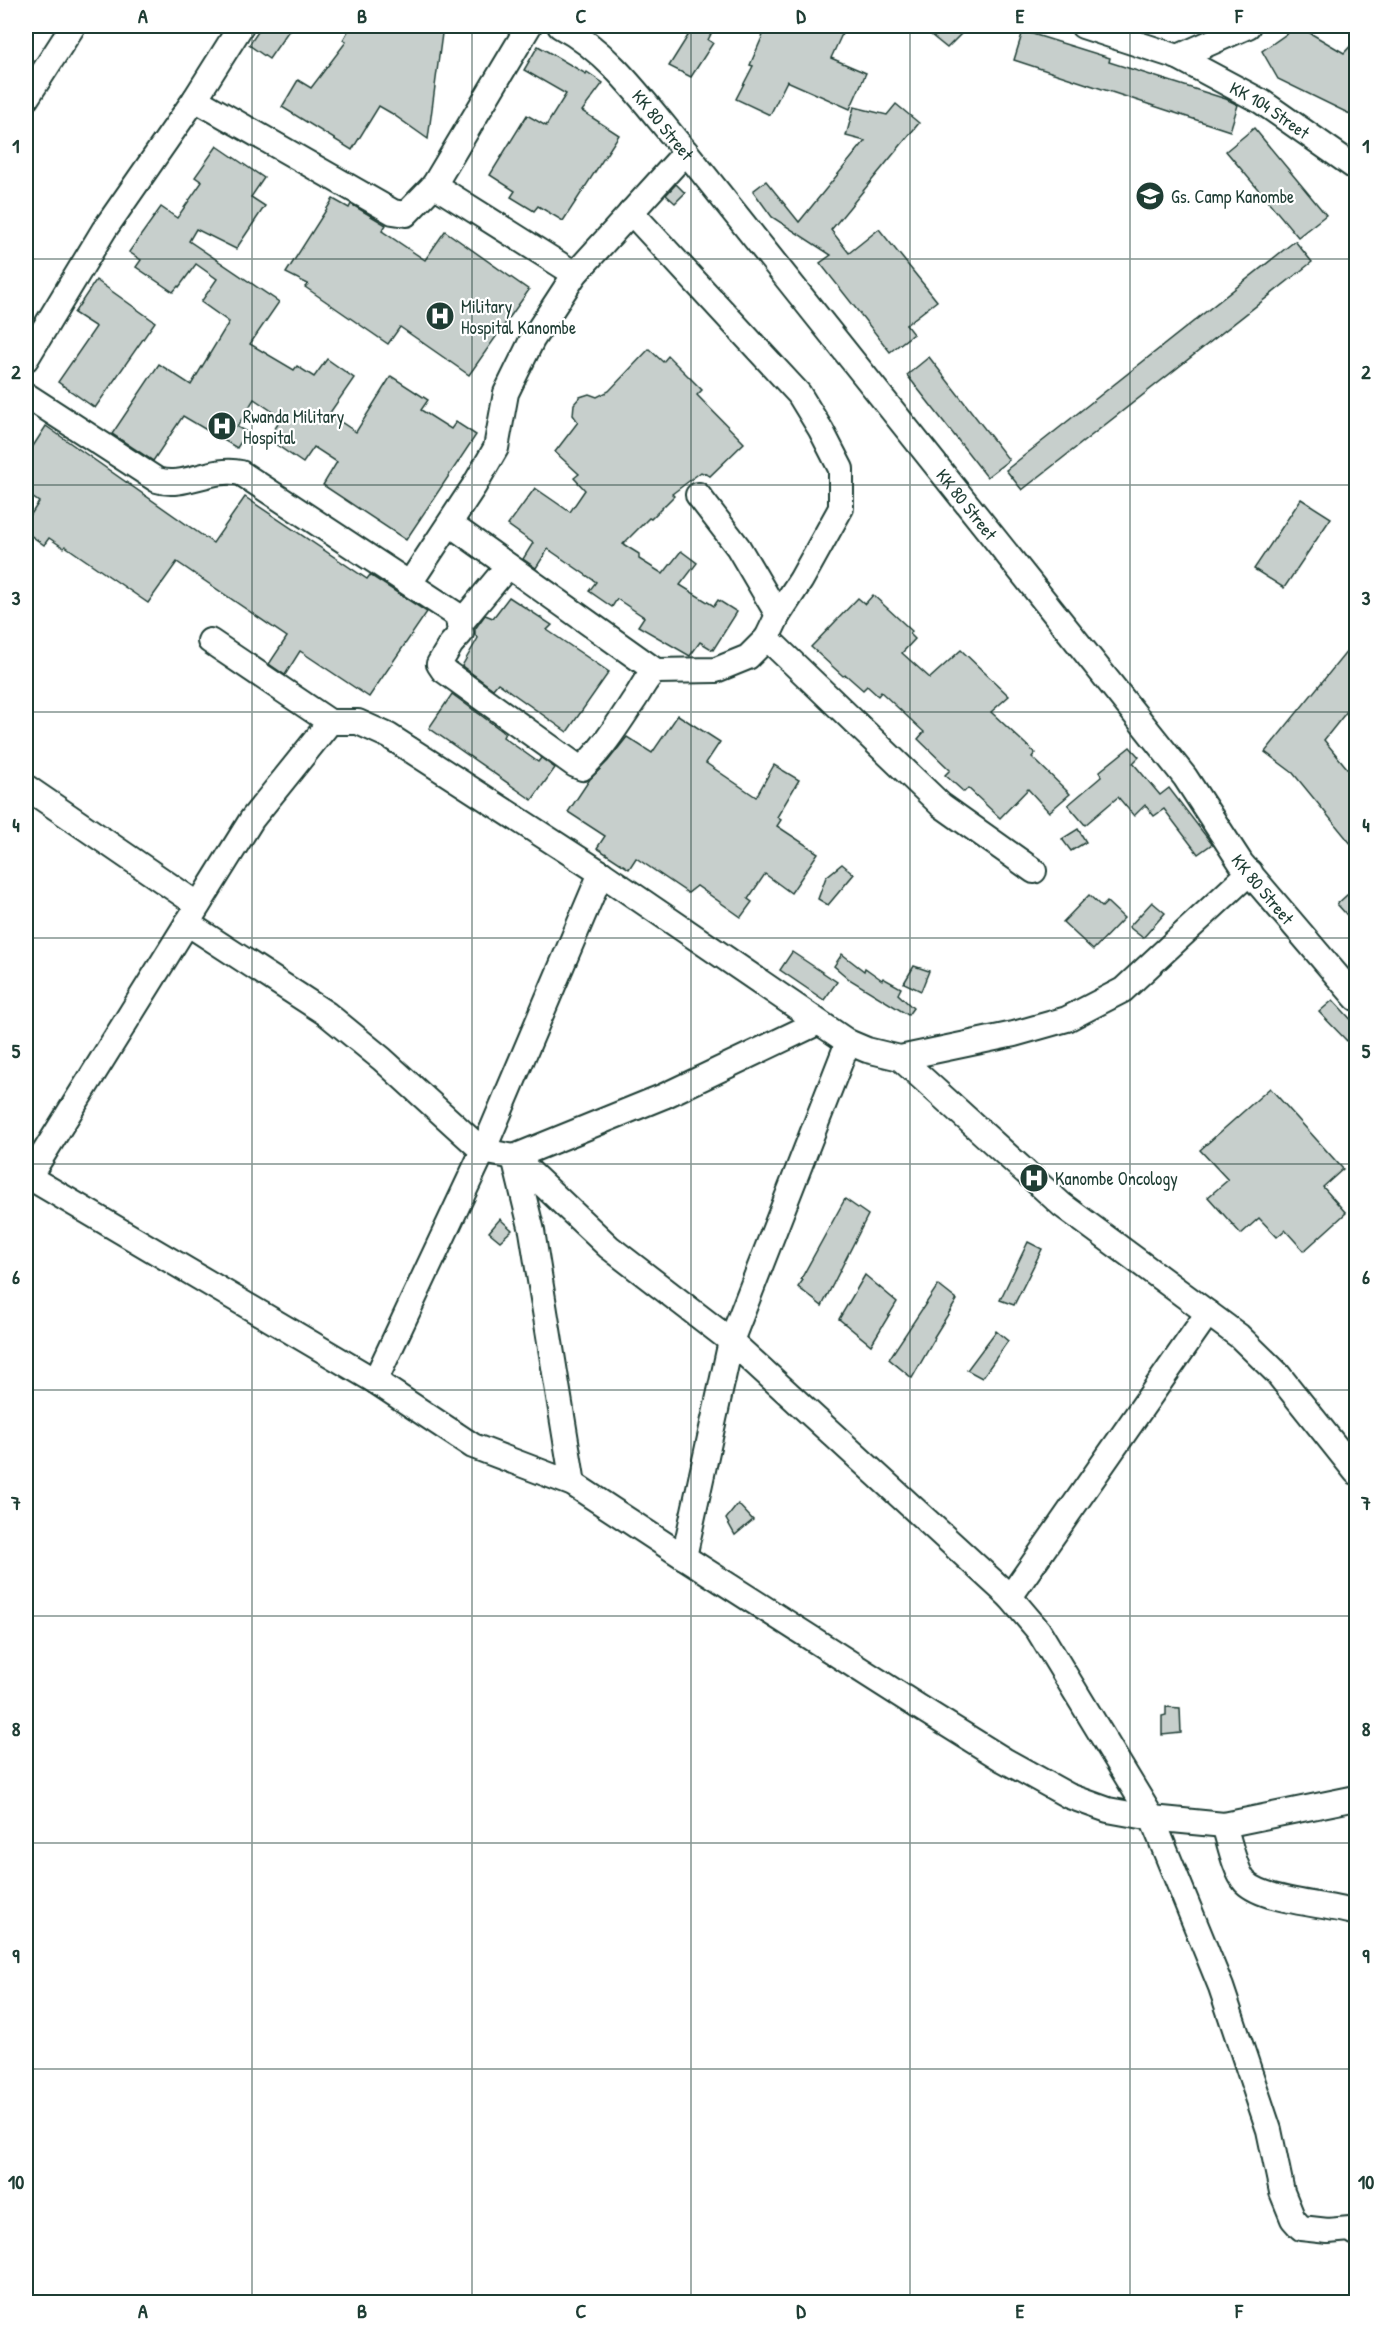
<svg xmlns="http://www.w3.org/2000/svg" width="1382" height="2328" font-family="'Patrick Hand',sans-serif">
	<style>
		.building { fill: #c7cfcc; stroke: #1f3d34; stroke-width: 1.5 }
		.lines { fill: none; stroke-linecap: round; stroke-linejoin: round }
		.minor-casing { stroke: #1f3d34; stroke-width: 28 }
		.minor { stroke: #fff; stroke-width: 24 }
		.grid { fill: none; stroke: #1f3d34; stroke-width: 1.5; stroke-opacity: 0.55 }
		.labels { text-anchor: middle; dominant-baseline: central; stroke-width: 4.5; stroke-linejoin: round; paint-order: stroke }
		.street-label { font-size: 18px; fill: #1f3d34; stroke: #fff }
		.poi-label { font-size: 18px; fill: #1f3d34; stroke: #fff; text-anchor: start }
		.neatline { fill: none; stroke: #1f3d34; stroke-width: 2 }
		.grid-label { font-size: 20px; text-anchor: middle; font-weight: bold; fill: #1f3d34 }
	</style>
	<rect width="100%" height="100%" fill="#fff"/>
	<filter id="ink" filterUnits="userSpaceOnUse"><feTurbulence type="fractalNoise" baseFrequency=".0167" numOctaves="2"/><feDisplacementMap in="SourceGraphic" scale="12" xChannelSelector="R" yChannelSelector="G"/><feConvolveMatrix kernelMatrix="1 2 1 2 8 2 1 2 1" color-interpolation-filters="sRGB"/></filter>
	<g filter="url(#ink)">
		<!-- building -->
		<g class="building">
			<polygon points="262,26 292,26 269,59 249,45"/>
			<polygon points="351,26 443,26 428,139 391,113 379,106 352,150 282,107 298,80 311,88 346,42 343,40"/>
			<polygon points="694,26 715,26 708,40 713,43 691,77 669,66"/>
			<polygon points="767,26 829,26 843,32 831,58 866,73 850,109 787,81 770,115 736,99 753,66 750,65"/>
			<polygon points="920,26 969,26 947,48"/>
			<polygon points="1298,26 1344,53 1356,40 1356,117 1278,79 1262,51"/>
			<polygon points="1023,31 1110,58 1109,62 1226,99 1238,105 1230,131 1014,60"/>
			<polygon points="538,46 586,74 587,72 603,83 582,111 619,135 563,221 538,206 534,211 511,197 515,191 490,175 527,115 546,126 566,94 524,70"/>
			<polygon points="896,104 919,123 831,230 849,253 879,229 937,301 906,325 913,334 890,352 820,263 831,255 772,217 753,191 766,181 799,222 865,141 846,136 854,107 887,115"/>
			<polygon points="1254,128 1326,215 1298,237 1226,151"/>
			<polygon points="217,146 264,178 251,197 265,206 236,249 196,229 189,241 279,302 250,344 294,370 297,366 314,377 327,359 354,378 329,414 356,432 391,376 428,400 421,410 451,429 456,422 476,435 406,540 323,485 337,462 314,447 303,463 268,439 282,418 254,399 237,427 247,432 237,448 183,416 153,461 112,434 159,364 191,385 229,322 201,302 217,279 196,264 179,287 178,286 173,292 136,267 141,260 129,252 161,207 177,218 202,182 195,177"/>
			<polygon points="676,184 685,193 675,203 666,195"/>
			<polygon points="333,199 349,208 351,204 386,225 382,231 425,260 445,231 529,290 469,375 400,327 388,344 305,287 308,284 286,273"/>
			<polygon points="1295,241 1312,262 1022,490 1006,470"/>
			<polygon points="96,280 155,322 95,408 58,382 96,327 74,313"/>
			<polygon points="649,349 663,362 668,356 702,390 697,395 744,443 710,476 701,472 672,494 674,496 651,519 649,518 623,544 639,554 639,559 663,574 681,551 697,563 680,585 714,606 718,600 737,612 713,650 700,642 690,656 638,626 644,617 617,599 612,607 589,591 596,582 548,549 536,568 523,559 533,543 508,525 535,488 570,512 585,490 574,478 579,474 555,452 578,422 573,415 574,404 580,397 589,394 597,397 609,391"/>
			<polygon points="929,357 1009,460 987,477 907,375"/>
			<polygon points="46,426 213,543 245,497 367,579 370,575 427,612 369,697 300,651 285,675 269,664 287,637 177,562 148,603 65,546 64,548 49,538 44,545 26,532 26,522 39,502 26,493 26,457"/>
			<polygon points="1301,499 1331,518 1284,588 1254,569"/>
			<polygon points="873,595 912,631 910,634 915,639 902,653 930,678 961,650 1009,696 991,712 1035,753 1032,757 1070,794 1049,812 1028,789 1000,818 968,788 964,792 945,775 950,770 918,739 924,732 881,692 878,696 867,686 863,690 846,675 843,676 811,647 858,598 865,604"/>
			<polygon points="509,597 552,625 547,630 609,672 567,732 498,683 493,689 462,666 478,638 475,635 475,629 485,615 493,618"/>
			<polygon points="1356,640 1356,700 1324,740 1356,779 1356,850 1293,773 1265,752"/>
			<polygon points="452,694 505,733 503,737 538,762 541,758 555,768 532,800 429,728"/>
			<polygon points="678,715 720,742 706,763 756,797 774,765 799,780 777,817 781,820 777,826 818,853 791,893 765,874 748,899 752,902 741,917 697,886 688,893 636,858 629,869 597,848 605,836 568,812 590,779 608,761 627,737 652,753"/>
			<polygon points="1130,747 1139,757 1133,763 1160,795 1169,788 1212,844 1198,854 1164,809 1154,816 1145,805 1134,816 1118,797 1085,825 1068,805 1101,777 1100,771"/>
			<polygon points="1078,829 1086,842 1071,851 1062,839"/>
			<polygon points="842,864 854,874 828,905 818,899 826,877"/>
			<polygon points="1356,887 1356,925 1337,904"/>
			<polygon points="1089,895 1102,907 1107,902 1124,918 1093,950 1063,922"/>
			<polygon points="1152,902 1165,913 1143,938 1129,927"/>
			<polygon points="792,952 837,982 824,1000 780,970"/>
			<polygon points="842,954 864,971 865,968 882,980 883,978 901,988 898,994 913,1008 908,1015 849,979 834,966"/>
			<polygon points="914,966 929,971 921,991 904,983"/>
			<polygon points="1333,1000 1356,1025 1356,1031 1347,1041 1319,1012"/>
			<polygon points="1270,1088 1343,1169 1323,1187 1346,1213 1304,1251 1285,1230 1277,1237 1259,1218 1241,1234 1208,1197 1228,1180 1200,1150"/>
			<polygon points="845,1199 868,1215 822,1306 798,1287 803,1280 801,1279"/>
			<polygon points="500,1219 512,1230 500,1241 489,1232"/>
			<polygon points="1028,1242 1042,1249 1014,1305 1000,1300"/>
			<polygon points="865,1275 897,1302 871,1345 839,1319"/>
			<polygon points="938,1285 957,1300 934,1337 935,1338 912,1378 889,1359"/>
			<polygon points="996,1331 1008,1341 982,1378 967,1370"/>
			<polygon points="738,1504 753,1520 735,1535 726,1519"/>
			<polygon points="1166,1707 1180,1708 1181,1733 1162,1735 1162,1716 1166,1715"/>
		</g>
		<g class="lines">
			<!-- minor casing -->
			<g class="minor-casing">
				<g id="minor">
					<polyline points="529,26 434,185 575,274"/>
					<path id="s1" d="M 560,26 C 612,53 648,108 686,152 L 1185,777 L 1241,863 L 1356,998"/>
					<path id="s2" d="M 1083,26 L 1178,57 L 1262,102 L 1356,168"/>
					<polyline points="1178,57 1248,26"/>
					<polyline points="26,99 73,26"/>
					<polyline points="195,99 393,212 406,214 434,185"/>
					<polyline points="631,212 799,394 821,430 841,469 841,508 801,580 778,615 767,638"/>
					<polyline points="26,359 104,230 195,99 241,26"/>
					<path d="M 26,395 L 157,480 C 184,489 212,466 241,473 L 457,615 L 461,633 L 451,644 L 439,664 L 443,670 L 575,765 L 582,768 C 603,749 620,721 636,697 C 643,687 646,677 656,671 L 716,670 L 748,657 L 767,638 L 941,805 L 1034,871"/>
					<polyline points="698,495 738,547 778,615"/>
					<polyline points="450,524 656,671"/>
					<polyline points="410,583 474,486 496,448 506,393 532,340 575,274 686,152"/>
					<polyline points="459,625 508,566"/>
					<polyline points="210,641 330,722 358,722 389,736 601,873 848,1042 867,1050 900,1058 1014,1034 1067,1019 1123,990 1250,872"/>
					<polyline points="330,722 252,819 29,1177 375,1381 473,1446 573,1484 684,1557 919,1707 1004,1760 1069,1796 1108,1810 1152,1818 1224,1825 1356,1798"/>
					<polyline points="26,787 198,905"/>
					<polyline points="187,923 327,1014 382,1059 483,1151 514,1157 609,1247 731,1341 1010,1597 1038,1630 1152,1818 1221,1987 1269,2130 1282,2192 1293,2219 1301,2228 1328,2231 1350,2229 1356,2233"/>
					<polyline points="900,1058 1062,1205 1239,1336 1277,1373 1356,1472"/>
					<polyline points="375,1381 483,1151 601,873"/>
					<polyline points="573,1484 532,1231 514,1157 664,1096 817,1023"/>
					<polyline points="684,1557 731,1341 848,1042"/>
					<polyline points="1010,1597 1208,1313"/>
					<path d="M 1224,1825 C 1229,1840 1235,1871 1245,1882 C 1265,1902 1328,1904 1356,1913"/>
				</g>
			</g>
			<!-- minor -->
			<use href="#minor" class="minor"/>
		</g>
	</g>
	<!-- grid -->
	<path class="grid" d="M 252,26 L 252,2302M 472,26 L 472,2302M 691,26 L 691,2302M 910,26 L 910,2302M 1130,26 L 1130,2302M 26,259 L 1356,259M 26,485 L 1356,485M 26,712 L 1356,712M 26,938 L 1356,938M 26,1164 L 1356,1164M 26,1390 L 1356,1390M 26,1616 L 1356,1616M 26,1843 L 1356,1843M 26,2069 L 1356,2069"/>
	<!-- icons -->
	<defs>
		<g id="school-disc" transform="scale(1.5)"><circle r="9.5" fill="#1f3d34" stroke="#fff"/><path d="M0-5L7-2L0 1L-7-2ZM-4 1L0 2.5L4 1V4Q0 6-4 4Z" fill="#fff"/></g>
		<g id="hospital-disc" transform="scale(1.5)"><circle r="9.5" fill="#1f3d34" stroke="#fff"/><path d="M-5-5h3v3.5h4V-5h3V5h-3V1.5h-4V5h-3Z" fill="#fff"/></g>
	</defs>
	<g fill-rule="evenodd">
		<use href="#school-disc" x="1150" y="196"/>
		<use href="#hospital-disc" x="440" y="316"/>
		<use href="#hospital-disc" x="222" y="426"/>
		<use href="#hospital-disc" x="1034" y="1178"/>
	</g>
	<g class="labels">
		<!-- street labels -->
		<g class="street-label">
			<text stroke="none"><textPath href="#s2" startOffset="206">KK 104 Street</textPath></text>
			<text stroke="none"><textPath href="#s1" startOffset="144">KK 80 Street</textPath></text>
			<text stroke="none"><textPath href="#s1" startOffset="630">KK 80 Street</textPath></text>
			<text stroke="none"><textPath href="#s1" startOffset="1116">KK 80 Street</textPath></text>
		</g>
		<!-- poi labels -->
		<g class="poi-label">
			<text x="1171" y="196">Gs. Camp Kanombe</text>
			<text x="461" y="306">Military<tspan x="461" dy="21">Hospital Kanombe</tspan></text>
			<text x="243" y="416">Rwanda Military<tspan x="243" dy="21">Hospital</tspan></text>
			<text x="1055" y="1178">Kanombe Oncology</text>
		</g>
	</g>
	<!-- margin -->
	<rect width="1382" height="2328" fill="none" stroke="#fff" stroke-width="66"/>
	<rect x="33" y="33" width="1316" height="2262" class="neatline"/>
	<g class="grid-label">
		<text x="143" y="23">A</text>
		<text x="362" y="23">B</text>
		<text x="581" y="23">C</text>
		<text x="801" y="23">D</text>
		<text x="1020" y="23">E</text>
		<text x="1239" y="23">F</text>
		<text x="16" y="153">1</text>
		<text x="1366" y="153">1</text>
		<text x="16" y="379">2</text>
		<text x="1366" y="379">2</text>
		<text x="16" y="605">3</text>
		<text x="1366" y="605">3</text>
		<text x="16" y="832">4</text>
		<text x="1366" y="832">4</text>
		<text x="16" y="1058">5</text>
		<text x="1366" y="1058">5</text>
		<text x="16" y="1284">6</text>
		<text x="1366" y="1284">6</text>
		<text x="16" y="1510">7</text>
		<text x="1366" y="1510">7</text>
		<text x="16" y="1736">8</text>
		<text x="1366" y="1736">8</text>
		<text x="16" y="1963">9</text>
		<text x="1366" y="1963">9</text>
		<text x="16" y="2189">10</text>
		<text x="1366" y="2189">10</text>
		<text x="143" y="2318">A</text>
		<text x="362" y="2318">B</text>
		<text x="581" y="2318">C</text>
		<text x="801" y="2318">D</text>
		<text x="1020" y="2318">E</text>
		<text x="1239" y="2318">F</text>
	</g>
</svg>
